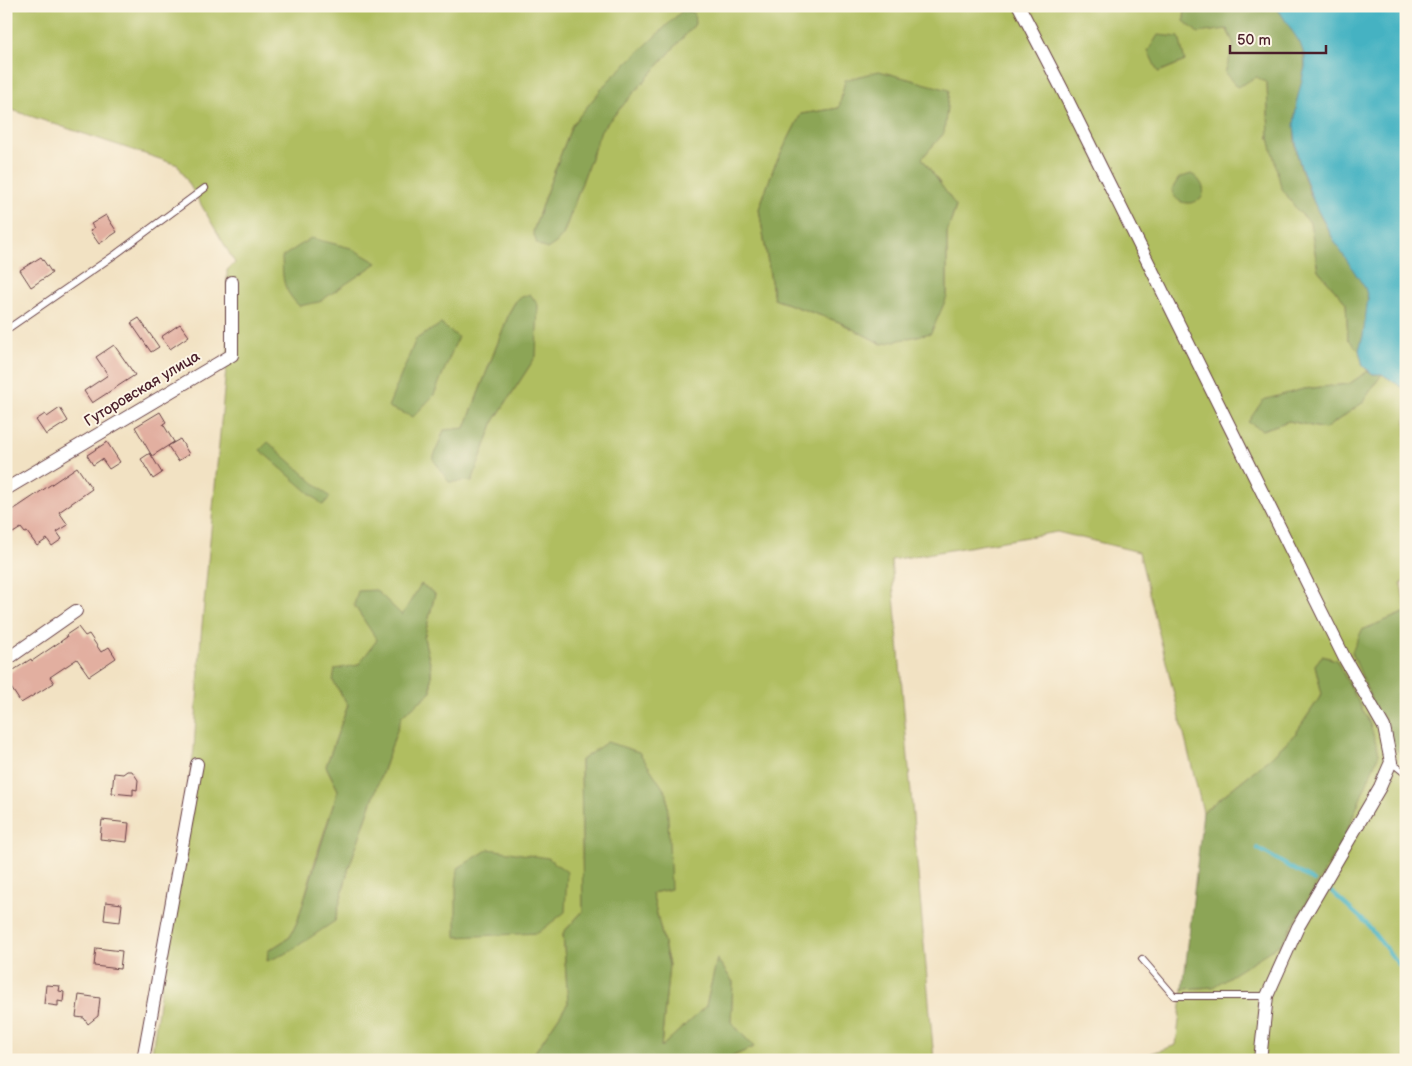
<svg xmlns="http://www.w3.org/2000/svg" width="1412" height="1066" font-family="'Balsamiq Sans',sans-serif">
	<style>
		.green { fill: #b0be60; stroke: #7d6e46; fill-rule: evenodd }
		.forest { fill: #8ca556; stroke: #6b6240 }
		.water { fill: #45b2c2; stroke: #486876 }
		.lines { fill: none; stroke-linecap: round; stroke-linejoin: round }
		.stream { stroke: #45b2c2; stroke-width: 4 }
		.building { fill: #e2afa0 }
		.lane-casing { stroke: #633c42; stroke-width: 8 }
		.street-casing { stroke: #633c42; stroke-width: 14 }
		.lane { stroke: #fff; stroke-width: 6 }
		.street { stroke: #fff; stroke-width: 12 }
		.labels { text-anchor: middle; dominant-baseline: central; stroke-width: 4; stroke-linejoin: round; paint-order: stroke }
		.street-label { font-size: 15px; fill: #4a1f2b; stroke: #fcf5e5 }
	</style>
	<rect width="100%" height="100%" fill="#fcf5e5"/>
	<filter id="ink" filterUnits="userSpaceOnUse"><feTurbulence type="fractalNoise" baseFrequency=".02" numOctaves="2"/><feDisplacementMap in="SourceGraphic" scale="10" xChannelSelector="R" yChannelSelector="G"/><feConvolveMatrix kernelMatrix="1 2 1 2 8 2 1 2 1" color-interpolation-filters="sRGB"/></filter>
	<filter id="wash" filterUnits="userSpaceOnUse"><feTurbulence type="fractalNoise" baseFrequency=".0096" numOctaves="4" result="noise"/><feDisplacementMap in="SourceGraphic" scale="20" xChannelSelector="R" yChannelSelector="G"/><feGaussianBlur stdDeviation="1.12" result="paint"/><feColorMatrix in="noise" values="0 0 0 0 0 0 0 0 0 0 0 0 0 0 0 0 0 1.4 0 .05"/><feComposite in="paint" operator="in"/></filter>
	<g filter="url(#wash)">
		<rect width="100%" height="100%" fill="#f2e2c3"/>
		<!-- green -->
		<path class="green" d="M 6,6 L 1185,6 L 1184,21 L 1226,28 C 1236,48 1248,72 1267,83 L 1269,138 L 1297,210 L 1310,222 L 1318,270 L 1346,303 L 1348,339 L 1359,350 L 1363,366 L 1368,371 L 1349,384 L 1303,389 L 1262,430 L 1289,421 L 1325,429 L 1362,403 L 1382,374 L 1406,390 L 1406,580 L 1401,584 L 1406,612 L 1362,630 L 1389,743 L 1406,758 L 1406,1060 L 1132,1060 L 1176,1045 L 1183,989 L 1213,987 L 1370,724 L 1336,660 L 1322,656 L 1315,665 L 1322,694 L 1296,733 L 1270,758 L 1203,812 L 1139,552 L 1057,532 L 891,560 L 934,1060 L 724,1060 L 754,1047 L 731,1022 L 733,982 L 717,959 L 706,1006 L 661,1048 L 669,965 L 652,893 L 671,889 L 581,761 L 583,911 L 563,933 L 568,1003 L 531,1058 L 532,1060 L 151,1060 L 194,749 L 201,636 L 228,348 L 227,270 L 235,263 L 178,165 L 6,108 ZM 695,24 L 601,130 L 563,235 L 533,232 L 545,196 L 572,125 ZM 1148,51 L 1185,61 L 1159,72 ZM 839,108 L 944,133 L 922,158 L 956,207 L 947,233 L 947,297 L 882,344 L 839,322 L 774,299 L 759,209 L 774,167 L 801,114 ZM 517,299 L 536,356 L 494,421 L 472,481 L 465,428 L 510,311 ZM 422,585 L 435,594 L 424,638 L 431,668 L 431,692 L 402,716 L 349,867 L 335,921 L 268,951 L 290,937 L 298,920 L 319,848 L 338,790 L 326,766 L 348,705 L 333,681 L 358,665 L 378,640 L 354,605 L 376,590 L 402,616 Z"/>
		<!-- forest -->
		<g class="forest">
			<path d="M 1185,6 L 1276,6 C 1286,22 1301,37 1304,56 C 1307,71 1300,86 1297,101 C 1294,119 1293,140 1298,158 C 1306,189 1321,221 1339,248 C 1347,261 1361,275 1366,289 C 1371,305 1364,334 1359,350 L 1348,339 L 1346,303 L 1318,270 L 1310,222 L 1297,210 L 1281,187 L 1269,138 L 1267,83 L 1257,77 L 1237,87 L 1225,73 L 1234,44 L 1227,29 L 1198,33 L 1184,21 Z"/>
			<polygon points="684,9 694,13 695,24 601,130 563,235 556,243 547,249 537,244 533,232 545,196 572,125 608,81"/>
			<polygon points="1158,35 1179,37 1185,61 1158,72 1148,51"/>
			<polygon points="879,71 949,90 944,133 922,158 956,206 947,233 947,297 931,333 882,344 839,322 774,299 759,209 774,167 801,114 839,108 845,80"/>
			<path d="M 1191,174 C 1197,177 1199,180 1202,185 C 1211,204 1175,212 1172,189 L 1179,178 Z"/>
			<path d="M 311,238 L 351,248 L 377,263 L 319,302 L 299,306 C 282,288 283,281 282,257 Z"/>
			<polygon points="530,294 538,305 536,356 494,421 472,481 449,482 433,459 444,430 465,428 510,311 517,299"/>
			<polygon points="441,324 458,337 434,395 413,417 388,407 416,339"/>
			<polygon points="1368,371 1373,374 1382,374 1362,403 1325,429 1289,421 1262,430 1248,422 1263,400 1303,389 1349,384"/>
			<polygon points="268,442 330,497 323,505 260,450"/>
			<polygon points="421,584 435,594 424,638 431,668 431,692 402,716 349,867 335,921 287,953 267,961 268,951 290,937 298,920 338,790 326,766 348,705 333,681 335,669 358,665 377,640 354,605 358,591 376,590 402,615"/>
			<polygon points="1406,612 1406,758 1389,743 1352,652 1362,630"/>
			<polygon points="1322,656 1336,660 1370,724 1379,754 1343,840 1282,943 1213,987 1183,989 1203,812 1270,758 1296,733 1322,694 1315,665"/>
			<polygon points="607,742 639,752 667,794 671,889 652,893 669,965 661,1047 706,1006 717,959 733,982 731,1022 754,1047 724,1060 532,1060 531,1058 568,1003 563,933 583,911 581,760"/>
			<polygon points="489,849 548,858 567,872 565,912 538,933 456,937 456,888 458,868"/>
		</g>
		<!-- water -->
		<polygon class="water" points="1276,6 1406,6 1406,390 1382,374 1373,374 1363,366 1359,350 1363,336 1368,298 1365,288 1336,244 1318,211 1313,200 1298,158 1294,126 1297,100 1305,67 1305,57 1300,43"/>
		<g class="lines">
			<!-- stream -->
			<g class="stream">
				<polyline points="1257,848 1314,881"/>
				<polyline points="1332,892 1366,923 1406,974"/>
			</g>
		</g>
		<g id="blocks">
			<!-- building -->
			<g class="building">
				<polygon points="106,215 117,232 99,244 90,231 94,228 91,224"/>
				<polygon points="41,257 52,273 31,287 20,270"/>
				<polygon points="139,318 159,347 151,352 131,323"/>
				<polygon points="180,324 189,336 170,349 161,337"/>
				<polygon points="114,345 135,375 92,403 84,391 108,375 96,357"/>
				<polygon points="60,408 68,421 46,435 36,420 45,414 47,417"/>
				<polygon points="160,412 166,422 163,424 174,442 152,456 135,427"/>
				<polygon points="180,439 189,454 178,461 168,446"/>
				<polygon points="107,442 120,462 109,469 102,459 93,465 87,455"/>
				<polygon points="150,453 162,473 153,479 141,459"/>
				<polygon points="77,467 92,489 59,512 68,525 57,532 62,539 52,546 47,539 37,546 27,532 25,533 21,528 13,533 6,523 6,519 12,515 10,512"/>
				<polygon points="78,627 85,636 89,634 101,652 109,647 116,658 89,676 77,659 50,677 54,683 21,703 6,680 6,675 31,659 32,661 67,637 66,635"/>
				<polygon points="127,771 132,771 138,780 137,790 133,789 133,795 112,793 114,773 123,774"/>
				<polygon points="102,820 129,823 127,842 100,839"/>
				<polygon points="106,902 122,904 120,922 104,920"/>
				<polygon points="96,948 122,951 120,969 94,966"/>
				<polygon points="46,985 60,986 59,991 64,992 63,1002 58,1001 58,1006 44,1004"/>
				<polygon points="79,995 100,998 98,1016 88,1024 84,1018 76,1017"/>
			</g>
		</g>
	</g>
	<g filter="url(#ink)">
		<use href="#blocks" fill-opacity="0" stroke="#633c42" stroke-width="1"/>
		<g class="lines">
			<!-- lane casing -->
			<g class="lane-casing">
				<g id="lane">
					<polyline points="6,330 116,254 205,188"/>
					<polyline points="1391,762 1406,774"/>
					<polyline points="1142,959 1174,996 1267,996"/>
				</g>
			</g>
			<!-- street casing -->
			<g class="street-casing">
				<g id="street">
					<polyline points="1019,6 1062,89 1345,659 1384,727 1391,762 1380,787 1298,927 1267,996 1260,1060"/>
					<polyline points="6,489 232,355 232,282"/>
					<polyline points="6,660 76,611"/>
					<polyline points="143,1060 197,764"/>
				</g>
			</g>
			<!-- lane -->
			<use href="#lane" class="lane"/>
			<!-- street -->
			<use href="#street" class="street"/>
		</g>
	</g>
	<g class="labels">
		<!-- street labels -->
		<g class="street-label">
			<text transform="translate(142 389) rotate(-31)">Гуторовская улица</text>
		</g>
	</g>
	<!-- margin -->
	<rect width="1412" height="1066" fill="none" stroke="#fcf5e5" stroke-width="25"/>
	<!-- scale -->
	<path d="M1230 45v8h96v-8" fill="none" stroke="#4a1f2b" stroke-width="2.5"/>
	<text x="1237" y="45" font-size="15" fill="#4a1f2b" stroke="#fcf5e5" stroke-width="4" paint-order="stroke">50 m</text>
</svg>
